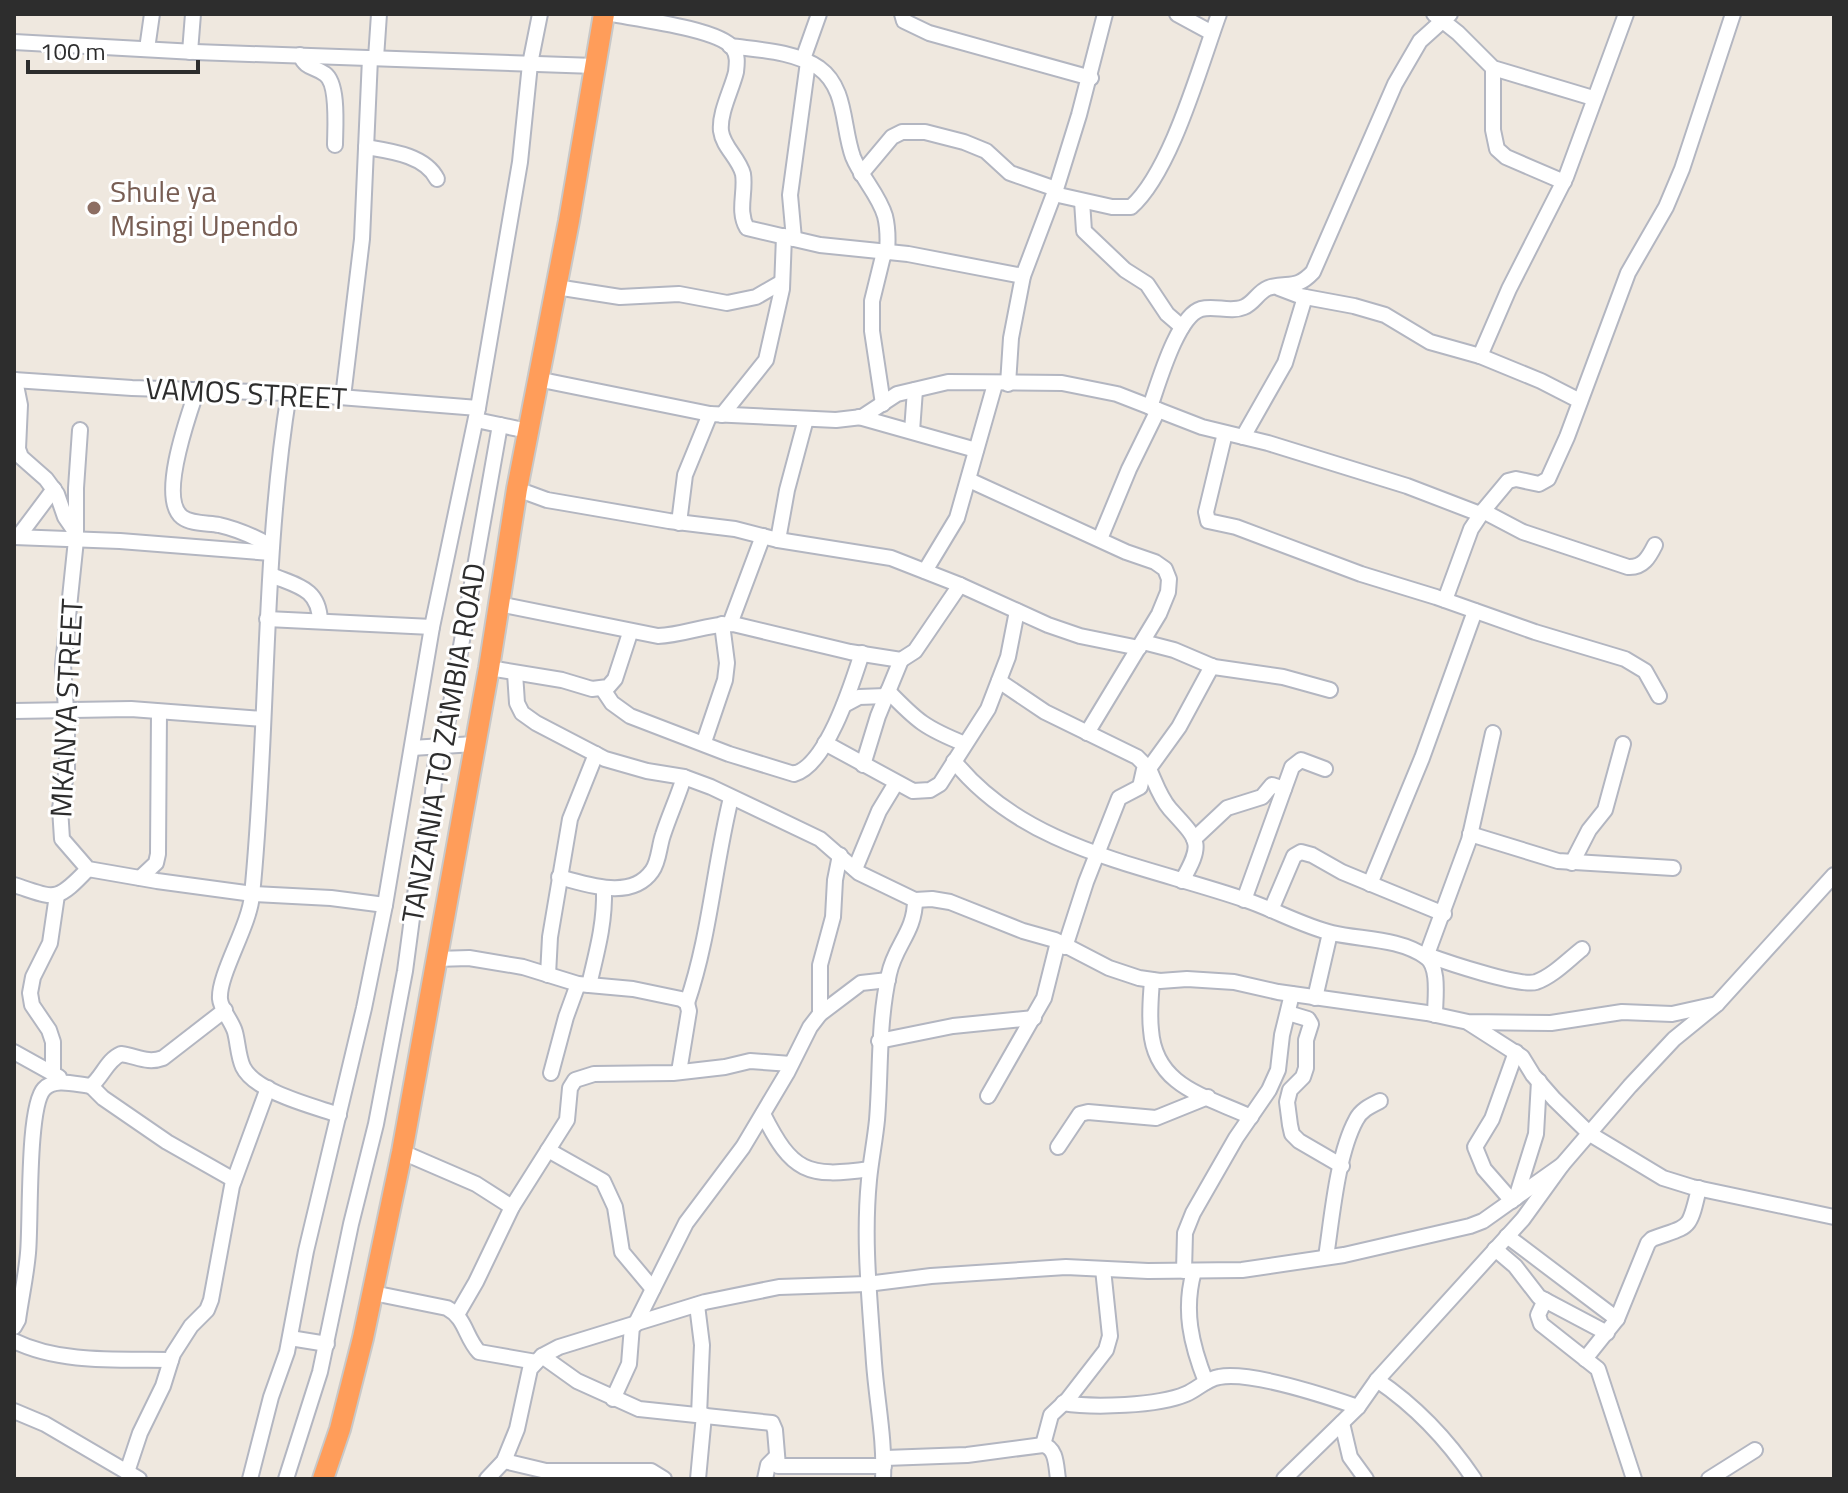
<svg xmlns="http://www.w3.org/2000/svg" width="1848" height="1493" font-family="'Titillium Web',sans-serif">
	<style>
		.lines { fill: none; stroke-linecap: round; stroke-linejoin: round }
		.minor-casing { stroke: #b3b6c1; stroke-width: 18 }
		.highway-casing { stroke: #c8c8c8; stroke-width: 24 }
		.minor { stroke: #fff; stroke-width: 14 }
		.highway { stroke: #ff9d5a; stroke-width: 20 }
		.education-dot { fill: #8d6e63; stroke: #fff; stroke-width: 3 }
		.labels { text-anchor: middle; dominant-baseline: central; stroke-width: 6; stroke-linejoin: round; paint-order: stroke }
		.education-label { font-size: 30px; fill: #785e54; stroke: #fff; text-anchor: start }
		.street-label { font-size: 30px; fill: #2d2d2d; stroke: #fff }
	</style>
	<rect width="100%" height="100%" fill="#efe8df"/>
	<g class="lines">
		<!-- minor casing -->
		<g class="minor-casing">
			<g id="minor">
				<path d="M 611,14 C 637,19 719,29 733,48 C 738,56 737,63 736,72 C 732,89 719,113 721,131 C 723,147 739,158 743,174 C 746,192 737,211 747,228 L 820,245 L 908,254 L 1023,276"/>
				<polyline points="902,14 904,21 929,33 1091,78"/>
				<polyline points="1177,14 1212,33"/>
				<polyline points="1434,14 1458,33 1493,68 1593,98"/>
				<polyline points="14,42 195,52 595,66"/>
				<path d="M 730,46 C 759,50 794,51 819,68 C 847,88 842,127 853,157 C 861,177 879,195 885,216 C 888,228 888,240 887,253"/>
				<polyline points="147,49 152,14"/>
				<polyline points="190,52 193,14"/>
				<path d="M 300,55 C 306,69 314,66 325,74 C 339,84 335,129 335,145"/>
				<polyline points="376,58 379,14"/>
				<polyline points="803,59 819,14"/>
				<polyline points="1493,68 1493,130 1497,149 1506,157 1564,182"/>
				<path d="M 366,147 C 390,151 425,155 437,179"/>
				<polyline points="861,174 892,137 902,132 925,132 964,142 986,151 1010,173 1056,189"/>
				<path d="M 1054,194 L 1112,207 L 1131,207 C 1171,172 1200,66 1219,14"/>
				<polyline points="1082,201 1084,231 1125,270 1147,284 1167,314 1182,327"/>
				<polyline points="794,239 790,195 808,62"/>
				<polyline points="556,287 620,297 679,294 727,303 756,297 782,282"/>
				<polyline points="1279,288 1300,296 1354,306 1385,315 1430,342 1480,356 1541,381 1580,401"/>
				<polyline points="1480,356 1509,289 1566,177 1626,14"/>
				<polyline points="537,379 710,414 836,420 862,417 897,394 948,382 1062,383 1117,394 1202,427 1268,443 1407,486 1480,514"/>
				<polyline points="14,380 132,388 289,393 478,408"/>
				<polyline points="15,380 20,405 18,449 21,457 46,479 57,494 65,517 76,533"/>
				<polyline points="1008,384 1011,338 1023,276 1057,186 1079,115 1105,14"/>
				<path d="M 197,390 C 189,414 158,498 182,517 C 191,524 208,523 219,525 C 237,529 255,537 271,546"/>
				<path d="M 289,393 C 262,559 269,728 252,895 C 250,925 218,975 220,999 C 221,1010 232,1021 235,1032 C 238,1043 238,1056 243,1067 C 255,1092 313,1106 339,1115"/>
				<polyline points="343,397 362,239 370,58"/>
				<polyline points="883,404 872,331 872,301 884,252"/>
				<path d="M 1150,407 C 1158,385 1177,316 1201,309 C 1215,305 1230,313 1244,307 C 1254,303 1258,292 1268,288 C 1288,281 1295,291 1313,272 L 1395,84 L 1420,41 L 1450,14"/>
				<polyline points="722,415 766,360 782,289 784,236"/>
				<polyline points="859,417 976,450"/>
				<polyline points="476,420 528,431"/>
				<polyline points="80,430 76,488 76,540 63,665 67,725 67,769 60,808 62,839 88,869 157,881 253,894 331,898 385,905"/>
				<polyline points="912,431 915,390"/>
				<polyline points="1225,433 1206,512 1208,521 1236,527 1361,574 1436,597 1535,632 1625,659 1645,671 1659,696"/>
				<polyline points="1243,437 1285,363 1305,297"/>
				<polyline points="969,480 1126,552 1155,562 1165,569 1169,579 1168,592 1159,614 1087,733"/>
				<polyline points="517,489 547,500 669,521 735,529 778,540 891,558 960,585 1048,625 1080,636 1139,648"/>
				<path d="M 1483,511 L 1523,532 L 1628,567 C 1643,568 1649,557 1655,545"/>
				<polyline points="679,523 685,475 710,414"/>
				<polyline points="14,537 120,541 271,553"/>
				<polyline points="18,537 54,489"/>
				<polyline points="1100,539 1129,469 1158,410"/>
				<polyline points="778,540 787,490 806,419"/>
				<polyline points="925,571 957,518 995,384"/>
				<path d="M 271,575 C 297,586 319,588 320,621"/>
				<polyline points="1445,600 1471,529 1483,511 1508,481 1516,479 1539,484 1548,479 1567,437 1628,273 1666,207 1682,169 1733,14"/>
				<path d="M 499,604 L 658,636 C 684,635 707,624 733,624 L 850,652 L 901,660 L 915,651 L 960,585"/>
				<polyline points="267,619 432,627"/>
				<polyline points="730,624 763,536"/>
				<polyline points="1143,642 1174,650 1214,667 1283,677 1330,690"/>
				<polyline points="489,668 562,680 592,689 608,687 615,679 630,633"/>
				<path d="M 515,673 L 517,703 L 522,713 L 536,723 L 605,759 L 647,771 L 684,777 L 711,787 L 820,839 L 859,873 L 915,900 C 915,932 895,945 889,974 C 878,1023 881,1070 877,1120 C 875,1140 871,1160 869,1180 C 863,1242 870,1302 874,1363 C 877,1403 885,1440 883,1479"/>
				<polyline points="999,681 1045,712 1137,757 1145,765 1140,787 1119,798 1086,882 1065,947"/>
				<path d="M 602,688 L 612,703 L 630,716 L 729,754 L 794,774 C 827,765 852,684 862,653"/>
				<path d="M 888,691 C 917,721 925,728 965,744"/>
				<polyline points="844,705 859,697 886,696"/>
				<polyline points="14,711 131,709 263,719"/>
				<polyline points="704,742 725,680 727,663 722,624"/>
				<polyline points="825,743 913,791 930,790 940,784 988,709 1008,657 1017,611"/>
				<polyline points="412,748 474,744"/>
				<polyline points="443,748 500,425"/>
				<path d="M 954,761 C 1025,850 1145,865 1246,900 C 1275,910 1303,926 1332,933 C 1362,940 1399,938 1426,957 C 1440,967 1435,999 1435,1015"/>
				<polyline points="863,765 878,716 901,660"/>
				<path d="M 1149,769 C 1155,782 1160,798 1170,809 C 1199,841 1204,842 1182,881"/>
				<polyline points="1145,774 1179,727 1212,666"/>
				<polyline points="1470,834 1558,861 1673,868"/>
				<polyline points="1194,839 1227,808 1262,797 1272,785 1284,789"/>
				<polyline points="1572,863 1589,830 1605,810 1623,744"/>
				<polyline points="855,869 879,811 896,783"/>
				<path d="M 559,877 C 587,884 631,901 652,871 C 659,862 659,846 663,835 C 669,816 678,797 684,777"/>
				<polyline points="140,878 156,863 158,854 159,712"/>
				<polyline points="1370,884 1422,758 1475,611"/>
				<path d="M 14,885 C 55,898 55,904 88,869"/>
				<polyline points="915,900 932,899 950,902 1023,931 1055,940 1109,968 1139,978 1160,981 1187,979 1234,982 1278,992 1427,1013 1468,1022 1551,1023 1622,1012 1672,1014 1717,1004"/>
				<polyline points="1244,900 1292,767 1301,760 1325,769"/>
				<polyline points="1271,910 1294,856 1301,852 1312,855 1342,872 1444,914"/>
				<path d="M 1427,955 C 1446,962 1520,987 1536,982 C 1553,976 1568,960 1582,949"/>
				<polyline points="1426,957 1469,840 1493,733"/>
				<polyline points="436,959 469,958 523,967 578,984 633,989 681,999 687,1003 689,1011 679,1072"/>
				<polyline points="548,975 550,937 570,819 596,754"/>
				<path d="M 1152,980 C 1151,996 1149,1013 1151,1030 C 1155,1087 1206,1096 1251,1117"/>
				<path d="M 589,985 C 597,951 605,923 604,889"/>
				<polyline points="1315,998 1330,933"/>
				<path d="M 687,1003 C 710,936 714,866 731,798"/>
				<polyline points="1288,1013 1308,1019 1311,1024 1306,1040 1306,1068 1303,1077 1290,1090 1287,1102 1290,1125 1292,1134 1299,1141 1342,1166"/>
				<polyline points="820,1014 820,965 833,917 835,880 840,855"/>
				<polyline points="1469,1023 1522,1057 1533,1075 1554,1099 1590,1134 1663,1178 1692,1187 1834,1217"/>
				<polyline points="879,1041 953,1026 1034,1018"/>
				<polyline points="14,1052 59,1077"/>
				<polyline points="53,1073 53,1042 49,1030 32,1005 30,993 33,977 50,943 57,895"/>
				<polyline points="551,1073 566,1017 578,984"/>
				<polyline points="91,1086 103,1098 167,1142 234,1180"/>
				<polyline points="988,1096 1044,998 1058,942"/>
				<path d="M 763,1114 C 792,1172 807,1178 870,1169"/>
				<polyline points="1058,1147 1080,1114 1088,1112 1156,1118 1208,1097"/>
				<polyline points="548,1150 603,1181 615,1207 622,1252 653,1289"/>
				<polyline points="402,1152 476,1184 512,1207"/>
				<polyline points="1516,1198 1536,1134 1539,1081"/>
				<polyline points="1512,1201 1484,1169 1475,1147 1492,1119 1516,1052"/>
				<polyline points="1507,1236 1617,1319"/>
				<polyline points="1495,1249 1515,1266 1539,1297 1607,1333"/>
				<path d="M 1326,1257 C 1332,1218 1337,1155 1356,1120 C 1361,1110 1370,1106 1380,1101"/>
				<polyline points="1184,1271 1185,1233 1193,1213 1236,1138 1269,1090 1278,1070 1282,1035 1292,994"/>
				<path d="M 1194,1271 C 1183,1310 1191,1344 1206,1382"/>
				<path d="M 373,1293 L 447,1308 C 466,1318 465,1337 479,1352 L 536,1362"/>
				<polyline points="1545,1300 1538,1315 1541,1324 1598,1369 1634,1479"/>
				<polyline points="697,1305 702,1345 699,1415"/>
				<polyline points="458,1313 476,1282 512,1207 567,1120 570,1088 575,1080 594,1074 673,1073 725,1067 750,1061 791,1064"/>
				<polyline points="635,1325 686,1223 743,1147 787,1073 810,1027 820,1014 861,983 888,980"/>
				<path d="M 14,1327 L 18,1320 C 21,1298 26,1276 28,1253 C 31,1223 27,1107 44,1089 C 55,1077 77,1085 91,1086 C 103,1076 107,1060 121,1054 C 137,1056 147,1064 163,1058 L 225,1010"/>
				<polyline points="290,1338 327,1344"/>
				<path d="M 14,1341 C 61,1364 120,1359 171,1360"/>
				<polyline points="542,1356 577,1381 639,1409 772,1423 775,1430 778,1466 884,1466"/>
				<path d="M 1585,1359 L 1617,1319 L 1648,1243 L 1652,1239 C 1690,1225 1689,1232 1699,1188"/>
				<path d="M 1377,1380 C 1417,1407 1447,1439 1474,1479"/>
				<polyline points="613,1399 629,1364 632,1326"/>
				<path d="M 1063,1403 C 1093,1408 1158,1406 1186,1394 C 1198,1389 1206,1379 1219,1377 C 1251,1371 1326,1396 1358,1407"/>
				<polyline points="14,1411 45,1424 139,1479"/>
				<polyline points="1342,1423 1350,1457 1366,1479"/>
				<polyline points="1043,1445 1051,1415 1068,1399 1106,1350 1110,1336 1103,1269"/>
				<path d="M 885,1458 L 967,1455 L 1043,1445 C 1057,1448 1056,1467 1058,1479"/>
				<polyline points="504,1461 546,1471 651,1471 664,1479"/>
				<polyline points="127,1472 140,1433 163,1386 173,1354 191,1326 207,1310 211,1300 232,1186 268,1088"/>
				<polyline points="250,1479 271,1397 287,1352 306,1251 364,1008 385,905 432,627 478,408 520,162 530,64 540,14"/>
				<polyline points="286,1479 320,1372 351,1224 376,1124 405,971 416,888 431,815 437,748"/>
				<polyline points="487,1479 504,1461 517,1429 530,1369 542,1356 559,1347 705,1302 779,1287 867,1284 931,1276 1066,1267 1148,1271 1242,1270 1344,1255 1470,1226 1483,1221 1562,1165"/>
				<polyline points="698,1479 704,1415"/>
				<polyline points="765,1479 768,1465 776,1457"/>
				<polyline points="1284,1479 1358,1407 1377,1380 1523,1219 1562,1165 1630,1086 1674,1039 1717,1004 1834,875"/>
				<polyline points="1709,1479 1755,1450"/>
			</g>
		</g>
		<!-- highway casing -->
		<g class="highway-casing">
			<polyline id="highway" points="323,1479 340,1429 363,1338 402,1152 489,668 517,489 569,221 604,14"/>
		</g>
		<!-- minor -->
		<use href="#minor" class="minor"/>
		<!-- highway -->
		<use href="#highway" class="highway"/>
	</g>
	<!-- markers -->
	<circle class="education-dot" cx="94" cy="208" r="8"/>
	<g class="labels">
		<!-- education labels -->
		<g class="education-label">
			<text x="110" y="191">Shule ya<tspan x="110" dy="34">Msingi Upendo</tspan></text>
		</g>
		<!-- street labels -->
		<g class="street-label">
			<text transform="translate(246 393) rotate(3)">VAMOS STREET</text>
			<text transform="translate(66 708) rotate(-87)">MKANYA STREET</text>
			<text transform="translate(443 743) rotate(-80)">TANZANIA TO ZAMBIA ROAD</text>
		</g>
	</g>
	<!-- border -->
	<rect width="1848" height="1493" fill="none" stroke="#2d2d2d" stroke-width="32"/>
	<!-- scale -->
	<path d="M28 60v12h170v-12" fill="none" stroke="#2d2d2d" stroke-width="4"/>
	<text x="40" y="60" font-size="24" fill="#2d2d2d" stroke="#ffffff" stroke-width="6" paint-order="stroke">100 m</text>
</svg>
